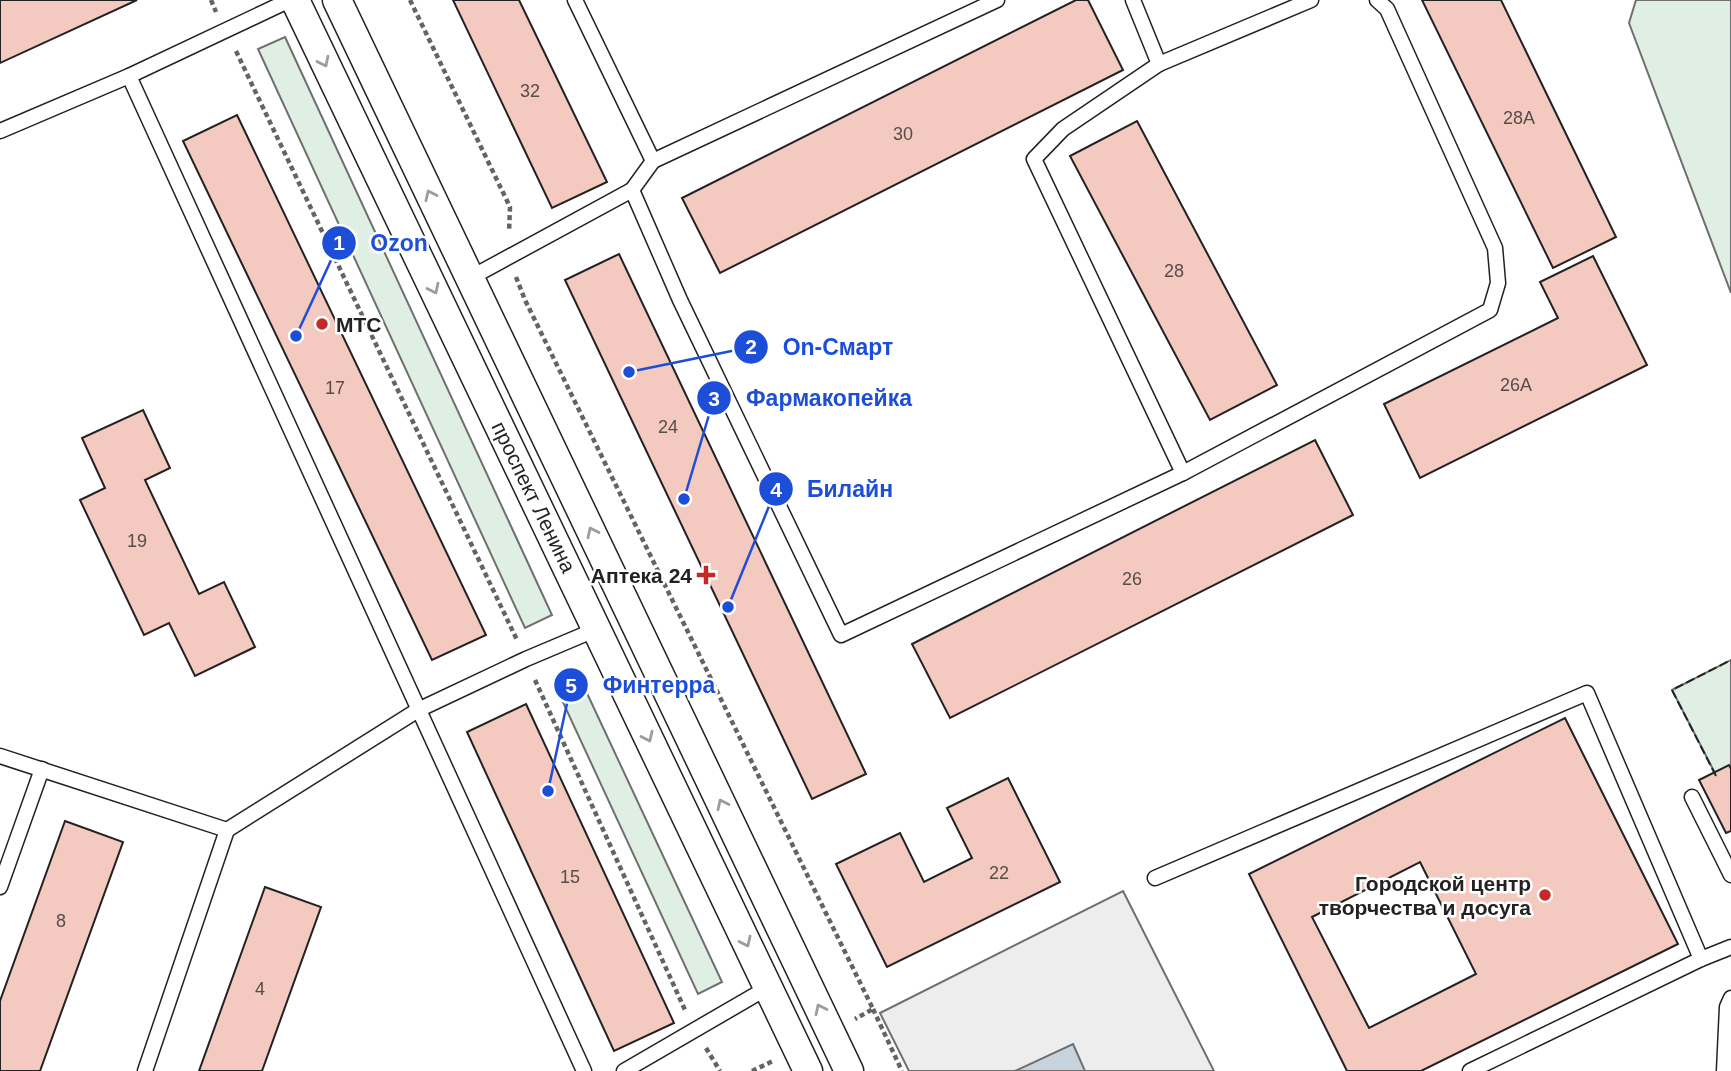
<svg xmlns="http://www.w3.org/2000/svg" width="1731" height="1071" font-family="Arial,sans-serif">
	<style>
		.green { fill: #e0efe3; stroke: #6f6f6f; stroke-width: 2 }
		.parking { fill: #ededed; stroke: #6f6f6f; stroke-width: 2 }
		.water { fill: #c7d3dd; stroke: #6f6f6f; stroke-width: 2 }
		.building { fill: #f3c9c0; stroke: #222; stroke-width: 2; fill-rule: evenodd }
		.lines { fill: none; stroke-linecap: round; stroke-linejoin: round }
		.service-casing { stroke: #222; stroke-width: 17 }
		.minor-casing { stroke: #222; stroke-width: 31 }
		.path { stroke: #646464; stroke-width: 4.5; stroke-dasharray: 5 3.5; stroke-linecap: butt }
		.service { stroke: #fff; stroke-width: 14 }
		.minor { stroke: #fff; stroke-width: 28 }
		.fence { stroke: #222; stroke-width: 2; stroke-dasharray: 9 3.5; stroke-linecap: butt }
		.oneway { stroke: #9c9c9c }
		.poi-dot { fill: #c62828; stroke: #fff; stroke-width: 2.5 }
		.labels { text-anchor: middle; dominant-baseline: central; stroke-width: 5; stroke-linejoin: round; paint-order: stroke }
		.number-label { font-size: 18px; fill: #564c4a }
		.poi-label { font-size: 21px; font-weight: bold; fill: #222; stroke: #fff; text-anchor: end }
		.street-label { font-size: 21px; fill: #222; stroke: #fff }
		.leader { fill: none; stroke: #1d4ed8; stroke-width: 2.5 }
		.callout-dot { fill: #1d4ed8; stroke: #fff; stroke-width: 2.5 }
		.mark-label { font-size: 21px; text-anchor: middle; font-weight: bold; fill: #fff }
		.callout-label { font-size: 23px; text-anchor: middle; font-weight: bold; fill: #1d4ed8; stroke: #fff; stroke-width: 5; stroke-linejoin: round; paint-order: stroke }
	</style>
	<rect width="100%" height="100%" fill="#fff"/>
	<!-- green -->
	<g class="green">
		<polygon points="1636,0 1731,0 1731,293 1629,23"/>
		<polygon points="285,37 552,615 525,628 258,49"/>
		<polygon points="1731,660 1731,804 1672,690"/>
		<polygon points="578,674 722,982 698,994 555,685"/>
	</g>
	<!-- parking -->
	<polygon class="parking" points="1123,891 1214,1071 909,1071 880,1013"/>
	<!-- water -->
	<polygon class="water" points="1073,1044 1085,1071 1015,1071"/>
	<!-- building -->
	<g class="building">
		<polygon points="0,0 137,0 0,63"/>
		<polygon points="453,0 519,0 607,182 552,208"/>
		<polygon points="1076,0 1088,0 1123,70 720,273 682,198"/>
		<polygon points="1422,0 1501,0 1616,237 1553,268"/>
		<polygon points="237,115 486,635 432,660 183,141"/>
		<polygon points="1137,121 1277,385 1210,420 1070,156"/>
		<polygon points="619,254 866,774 812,799 565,280"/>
		<polygon points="1593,256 1647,365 1420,478 1384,404 1558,318 1540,282"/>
		<polygon points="143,410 170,468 145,480 199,594 224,582 255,647 195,676 169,623 144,635 80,500 105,488 82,438"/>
		<polygon points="1315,440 1353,515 950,718 912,644"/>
		<polygon points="526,704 674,1023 614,1051 467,732"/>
		<path d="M 1565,718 L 1678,944 L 1421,1071 L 1347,1071 L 1249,874 ZM 1420,862 L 1476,974 L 1369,1028 L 1312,917 Z"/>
		<polygon points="1729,765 1731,769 1731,831 1726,833 1699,780"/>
		<polygon points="1008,778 1060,882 887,967 836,864 900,833 924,882 972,858 947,808"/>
		<polygon points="65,821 123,842 40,1071 0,1071 0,1001"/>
		<polygon points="265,887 321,907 262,1071 199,1071"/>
	</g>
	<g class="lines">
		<!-- service casing -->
		<g class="service-casing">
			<g id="service">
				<polyline points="575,0 653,161"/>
				<polyline points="1133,0 1159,64 1311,0"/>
				<polyline points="129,76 584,1071"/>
				<polyline points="0,131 129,76 290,0"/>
				<polyline points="632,190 653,161 997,0"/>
				<polyline points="470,278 632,190 680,300 841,635 1183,473 1034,159 1063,129 1159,64"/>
				<polyline points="1183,473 1490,310 1498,283 1495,248 1387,9 1377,0"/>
				<polyline points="0,756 227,830 418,710 526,659 597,629"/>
				<polyline points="1692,797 1731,875"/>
				<polyline points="1155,878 1587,693 1701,959"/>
				<polyline points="0,887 42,769"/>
				<polyline points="145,1071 227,830"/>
				<polyline points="624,1071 767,988"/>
				<polyline points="1470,1071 1701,959 1731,947"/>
				<polyline points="1724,1071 1727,1007 1731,998"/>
			</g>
		</g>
		<!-- minor casing -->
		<g class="minor-casing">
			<g id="minor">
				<polyline points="295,0 808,1071"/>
				<polyline points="337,0 849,1071"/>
			</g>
		</g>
		<!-- path -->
		<g class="path">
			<polyline points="211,0 216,12"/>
			<polyline points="410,0 510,207 509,232"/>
			<polyline points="236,51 517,640"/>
			<polyline points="516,277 525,300 873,1009 855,1019"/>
			<polyline points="535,680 685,1010"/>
			<polyline points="873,1009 902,1071"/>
			<polyline points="706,1048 720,1071"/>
			<polyline points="752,1071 773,1061"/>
		</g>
		<!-- service -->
		<use href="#service" class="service"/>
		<!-- minor -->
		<use href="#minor" class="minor"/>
		<!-- fence -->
		<polyline class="fence" points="1716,776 1672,690 1731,660"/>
	</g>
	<!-- one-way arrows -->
	<defs><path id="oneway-chevron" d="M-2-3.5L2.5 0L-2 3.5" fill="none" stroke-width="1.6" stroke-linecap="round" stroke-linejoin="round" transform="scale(1.75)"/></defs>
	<g class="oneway">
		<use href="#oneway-chevron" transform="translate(324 62) rotate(64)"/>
		<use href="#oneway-chevron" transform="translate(430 195) rotate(-115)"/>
		<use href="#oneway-chevron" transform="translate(434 289) rotate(64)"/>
		<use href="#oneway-chevron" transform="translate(592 532) rotate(-116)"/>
		<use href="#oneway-chevron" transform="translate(648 737) rotate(65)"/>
		<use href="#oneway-chevron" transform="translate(722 804) rotate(-116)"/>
		<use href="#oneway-chevron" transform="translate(746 942) rotate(65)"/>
		<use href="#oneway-chevron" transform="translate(820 1009) rotate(-116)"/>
	</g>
	<!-- markers -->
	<g class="poi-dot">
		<circle cx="322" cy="324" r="7"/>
		<path d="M702.5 564.5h7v7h7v7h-7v7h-7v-7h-7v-7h7z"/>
		<circle cx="1545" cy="895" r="7"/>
	</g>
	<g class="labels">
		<!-- number labels -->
		<g class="number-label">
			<text x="530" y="91">32</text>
			<text x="1519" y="118">28А</text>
			<text x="903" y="134">30</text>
			<text x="1174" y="271">28</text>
			<text x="1516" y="385">26А</text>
			<text x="335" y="388">17</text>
			<text x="668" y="427">24</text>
			<text x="137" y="541">19</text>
			<text x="1132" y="579">26</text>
			<text x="999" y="873">22</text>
			<text x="570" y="877">15</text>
			<text x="61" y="921">8</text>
			<text x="260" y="989">4</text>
		</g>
		<!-- poi labels -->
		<g class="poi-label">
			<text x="336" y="324" text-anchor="start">МТС</text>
			<text x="692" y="575">Аптека 24</text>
			<text x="1531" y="883">Городской центр<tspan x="1531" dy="24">творчества и досуга</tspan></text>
		</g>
		<!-- street labels -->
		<g class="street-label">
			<text transform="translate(534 497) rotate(64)">проспект Ленина</text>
		</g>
	</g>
	<!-- callouts -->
	<path class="leader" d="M296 336L339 243M629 372L751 347M684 499L714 398M728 607L776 489M548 791L571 685"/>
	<g class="callout-dot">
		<circle cx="296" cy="336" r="7"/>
		<circle cx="629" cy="372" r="7"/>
		<circle cx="684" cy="499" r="7"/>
		<circle cx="728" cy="607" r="7"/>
		<circle cx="548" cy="791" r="7"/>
		<circle cx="339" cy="243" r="18"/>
		<circle cx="751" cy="347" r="18"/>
		<circle cx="714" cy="398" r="18"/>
		<circle cx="776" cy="489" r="18"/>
		<circle cx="571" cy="685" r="18"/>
	</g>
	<g class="mark-label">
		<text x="339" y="250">1</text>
		<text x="751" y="354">2</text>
		<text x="714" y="406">3</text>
		<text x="776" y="497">4</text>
		<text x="571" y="693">5</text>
	</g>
	<g class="callout-label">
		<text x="399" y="251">Ozon</text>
		<text x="838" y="355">On-Смарт</text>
		<text x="829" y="406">Фармакопейка</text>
		<text x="850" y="497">Билайн</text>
		<text x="659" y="693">Финтерра</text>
	</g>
</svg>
